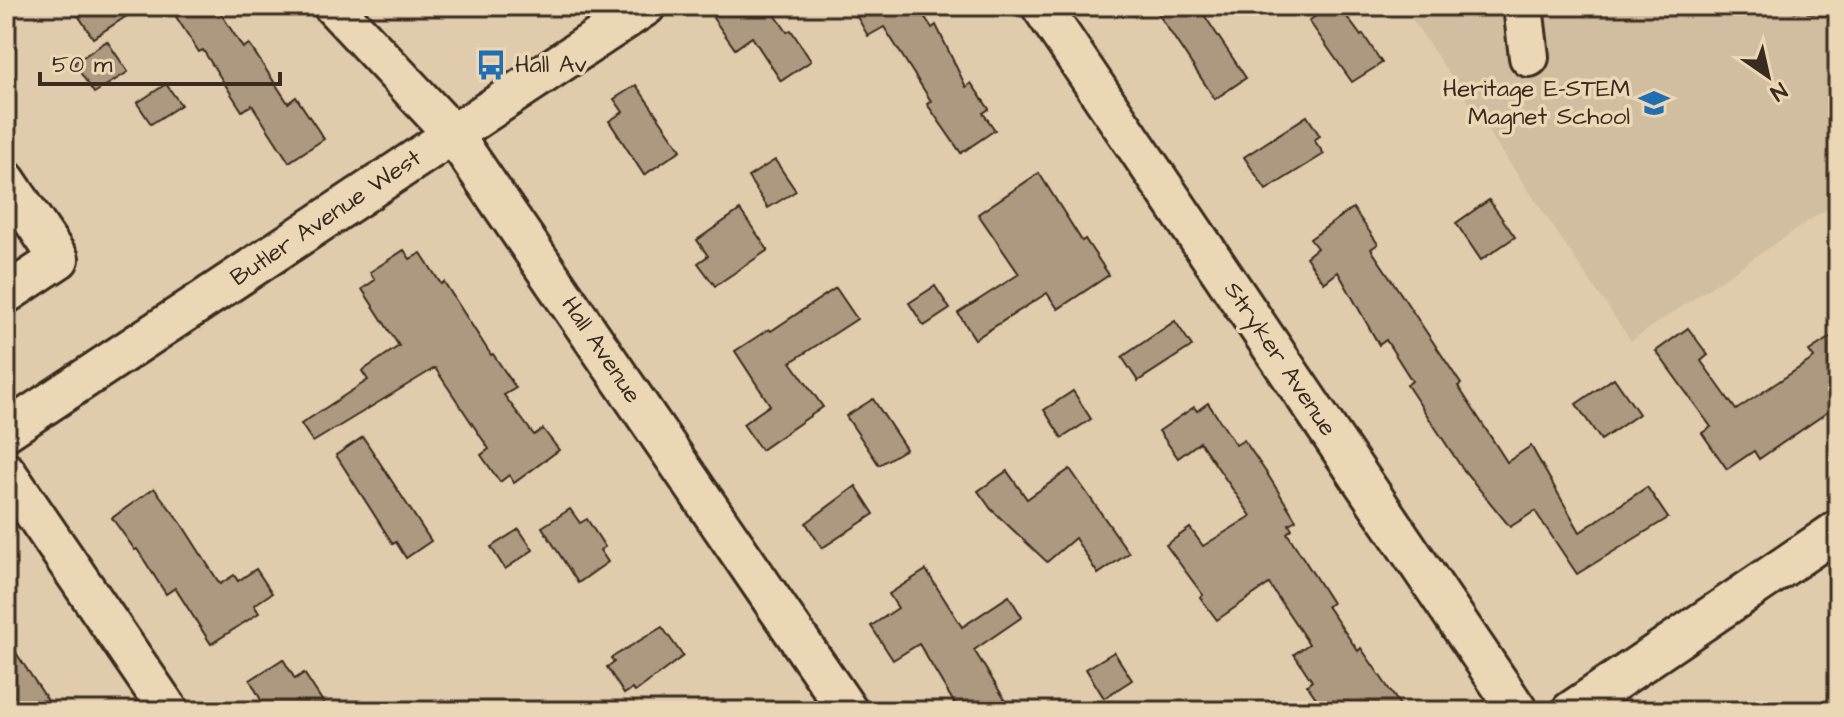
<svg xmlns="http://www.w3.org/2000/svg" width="1844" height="717" font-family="'Architects Daughter',sans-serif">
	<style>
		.built { fill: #d1bd9f }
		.building { fill: #ad9980; stroke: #3b2a1e; stroke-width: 2 }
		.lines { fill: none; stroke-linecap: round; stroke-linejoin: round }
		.minor-casing { stroke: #3b2a1e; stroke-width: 44 }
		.path { stroke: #3b2a1e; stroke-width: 5; stroke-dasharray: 8 6; stroke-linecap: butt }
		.minor { stroke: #ebd7b5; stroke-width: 38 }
		.labels { text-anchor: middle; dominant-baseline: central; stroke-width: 7; stroke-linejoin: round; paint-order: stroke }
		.poi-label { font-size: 24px; fill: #3b2a1e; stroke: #ebd7b5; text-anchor: start }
		.street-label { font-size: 24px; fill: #3b2a1e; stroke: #ebd7b5 }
	</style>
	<rect width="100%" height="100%" fill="#e0ccac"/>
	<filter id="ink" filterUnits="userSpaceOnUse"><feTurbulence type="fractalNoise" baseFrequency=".0125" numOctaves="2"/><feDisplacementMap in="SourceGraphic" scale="16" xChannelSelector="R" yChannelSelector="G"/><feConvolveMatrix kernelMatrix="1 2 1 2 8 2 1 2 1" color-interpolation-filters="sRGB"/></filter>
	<g filter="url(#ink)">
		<!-- built -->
		<polygon class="built" points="1403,6 1838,6 1838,201 1631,341"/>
		<!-- building -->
		<g class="building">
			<polygon points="72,6 142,6 93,38"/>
			<polygon points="169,6 216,6 243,48 249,44 288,103 296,97 324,139 289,162 252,105 242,111 203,50 199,52"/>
			<polygon points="729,6 769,6 787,32 791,30 811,61 781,81 752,37 735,49 713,18"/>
			<polygon points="851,6 922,6 919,8 932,28 936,25 966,87 971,83 989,109 983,113 995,130 961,153 927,104 931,101 884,27 868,36"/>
			<polygon points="1153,6 1198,6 1246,78 1215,99"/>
			<polygon points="1329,6 1339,6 1361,36 1363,34 1382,63 1352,82 1309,21"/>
			<polygon points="107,41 128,72 94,93 74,63"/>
			<polygon points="166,84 181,105 151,124 137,103"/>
			<polygon points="636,85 681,150 644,175 609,121 623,112 614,99"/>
			<polygon points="1307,116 1320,136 1314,140 1324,154 1266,190 1244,157"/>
			<polygon points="775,160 796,191 768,208 748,177"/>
			<polygon points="1039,173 1082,241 1085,239 1109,275 1058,309 1047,293 975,339 958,313 1019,274 978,214"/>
			<polygon points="1489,200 1515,237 1481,260 1456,223"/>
			<polygon points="1353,208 1378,244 1371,249 1461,384 1458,386 1507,462 1531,446 1580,532 1647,487 1668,518 1577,574 1535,511 1510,527 1462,468 1407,385 1412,381 1386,340 1379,345 1338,272 1324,283 1306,257 1317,248 1310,239"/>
			<polygon points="740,210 768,250 715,286 698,263 708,256 697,240"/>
			<polygon points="404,250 410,259 421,253 441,284 444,282 491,355 493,354 516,388 504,395 534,435 543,429 559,450 514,483 509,475 500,482 481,455 489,449 435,368 313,442 301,424 368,380 362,371 399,346 362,289 375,280 370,272"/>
			<polygon points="935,286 950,309 924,326 909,303"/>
			<polygon points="836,288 857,319 791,362 823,407 761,450 743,424 770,405 735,351 769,329 771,331"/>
			<polygon points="1175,321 1192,346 1138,381 1122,357"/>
			<polygon points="1688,328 1708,355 1701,361 1736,410 1814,358 1809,351 1838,332 1838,405 1759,459 1754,451 1727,469 1702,433 1711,427 1656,351"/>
			<polygon points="1614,378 1639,414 1601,440 1576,404"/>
			<polygon points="1073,391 1091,419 1062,438 1044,410"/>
			<polygon points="873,399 906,449 879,465 846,416"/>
			<polygon points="1208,403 1236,445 1244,440 1268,475 1296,520 1289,524 1292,529 1287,533 1332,603 1327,606 1358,651 1361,648 1404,711 1325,711 1307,685 1312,681 1294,654 1309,644 1269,584 1217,620 1200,597 1203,595 1166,545 1190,528 1203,546 1251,516 1200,442 1178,458 1159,431 1194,407 1197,411"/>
			<polygon points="363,437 431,541 406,558 396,542 393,544 336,455"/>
			<polygon points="1070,469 1129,553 1098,574 1075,538 1047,562 991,509 978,491 1007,471 1027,499"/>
			<polygon points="856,486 874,514 822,548 806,523"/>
			<polygon points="154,488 181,523 220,584 234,575 238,581 256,569 272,593 254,605 259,613 211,644 175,588 166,594 137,549 135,550 112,518"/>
			<polygon points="570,509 580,523 587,519 605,547 600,550 608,562 578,583 542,527"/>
			<polygon points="519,529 533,550 505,569 491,547"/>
			<polygon points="926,570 962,627 1009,596 1022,617 974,650 1012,711 959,711 919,644 893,660 871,626 898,608 889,594"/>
			<polygon points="662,627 683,656 635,692 632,689 624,694 607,667 614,662 611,658"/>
			<polygon points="6,638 55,711 6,711"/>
			<polygon points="1114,652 1132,680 1104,698 1086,669"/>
			<polygon points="283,659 295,679 304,673 329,711 267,711 250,680"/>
		</g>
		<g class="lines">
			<!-- minor casing -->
			<g class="minor-casing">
				<g id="minor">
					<polyline points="333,6 453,134 848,711"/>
					<polyline points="1041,6 1518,711"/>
					<polyline points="1523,6 1529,57"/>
					<polyline points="6,180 59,259 6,294"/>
					<polyline points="6,431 646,6"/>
					<polyline points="6,472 169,711"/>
					<polyline points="1571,711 1838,530"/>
				</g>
			</g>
			<!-- path -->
			<g class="path">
				<polyline points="1765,6 1838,15"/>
				<polyline points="1824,14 1825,6"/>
			</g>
			<!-- minor -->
			<use href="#minor" class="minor"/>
		</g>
	</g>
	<!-- icons -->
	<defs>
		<g id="bus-bare" transform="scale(2.4)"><path d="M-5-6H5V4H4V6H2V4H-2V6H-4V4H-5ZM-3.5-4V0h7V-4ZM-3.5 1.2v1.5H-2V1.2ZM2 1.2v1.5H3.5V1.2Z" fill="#1f6fb2" stroke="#ebd7b5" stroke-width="2.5" paint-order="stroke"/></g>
		<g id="school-bare" transform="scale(2.4)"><path d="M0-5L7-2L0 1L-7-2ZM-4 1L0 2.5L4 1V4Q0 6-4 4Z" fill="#1f6fb2" stroke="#ebd7b5" stroke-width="2.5" paint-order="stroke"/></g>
	</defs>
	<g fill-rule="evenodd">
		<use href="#bus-bare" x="491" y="65"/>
		<use href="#school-bare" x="1654" y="103"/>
	</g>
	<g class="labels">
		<!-- poi labels -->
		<g class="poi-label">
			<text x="515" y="65">Hall Av</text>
			<text x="1630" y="89" text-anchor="end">Heritage E-STEM<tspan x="1630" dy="28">Magnet School</tspan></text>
		</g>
		<!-- street labels -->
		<g class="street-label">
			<text transform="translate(326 218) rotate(-34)">Butler Avenue West</text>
			<text transform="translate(601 350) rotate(56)">Hall Avenue</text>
			<text transform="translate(1280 359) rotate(56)">Stryker Avenue</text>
		</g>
	</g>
	<!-- margin -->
	<rect width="1844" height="717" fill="none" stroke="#ebd7b5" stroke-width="32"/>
	<rect x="16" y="16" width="1812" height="685" fill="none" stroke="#3b2a1e" stroke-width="3" filter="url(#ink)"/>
	<!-- north arrow -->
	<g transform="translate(1768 76) rotate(146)" stroke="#ebd7b5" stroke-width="6" paint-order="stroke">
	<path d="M0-6L14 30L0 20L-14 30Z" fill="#3b2a1e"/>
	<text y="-12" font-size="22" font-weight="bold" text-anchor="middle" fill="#3b2a1e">N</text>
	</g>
	<!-- scale -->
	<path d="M40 72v12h240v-12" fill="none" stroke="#3b2a1e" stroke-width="4"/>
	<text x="52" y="72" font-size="24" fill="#3b2a1e" stroke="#ebd7b5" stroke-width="6" paint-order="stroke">50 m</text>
</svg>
